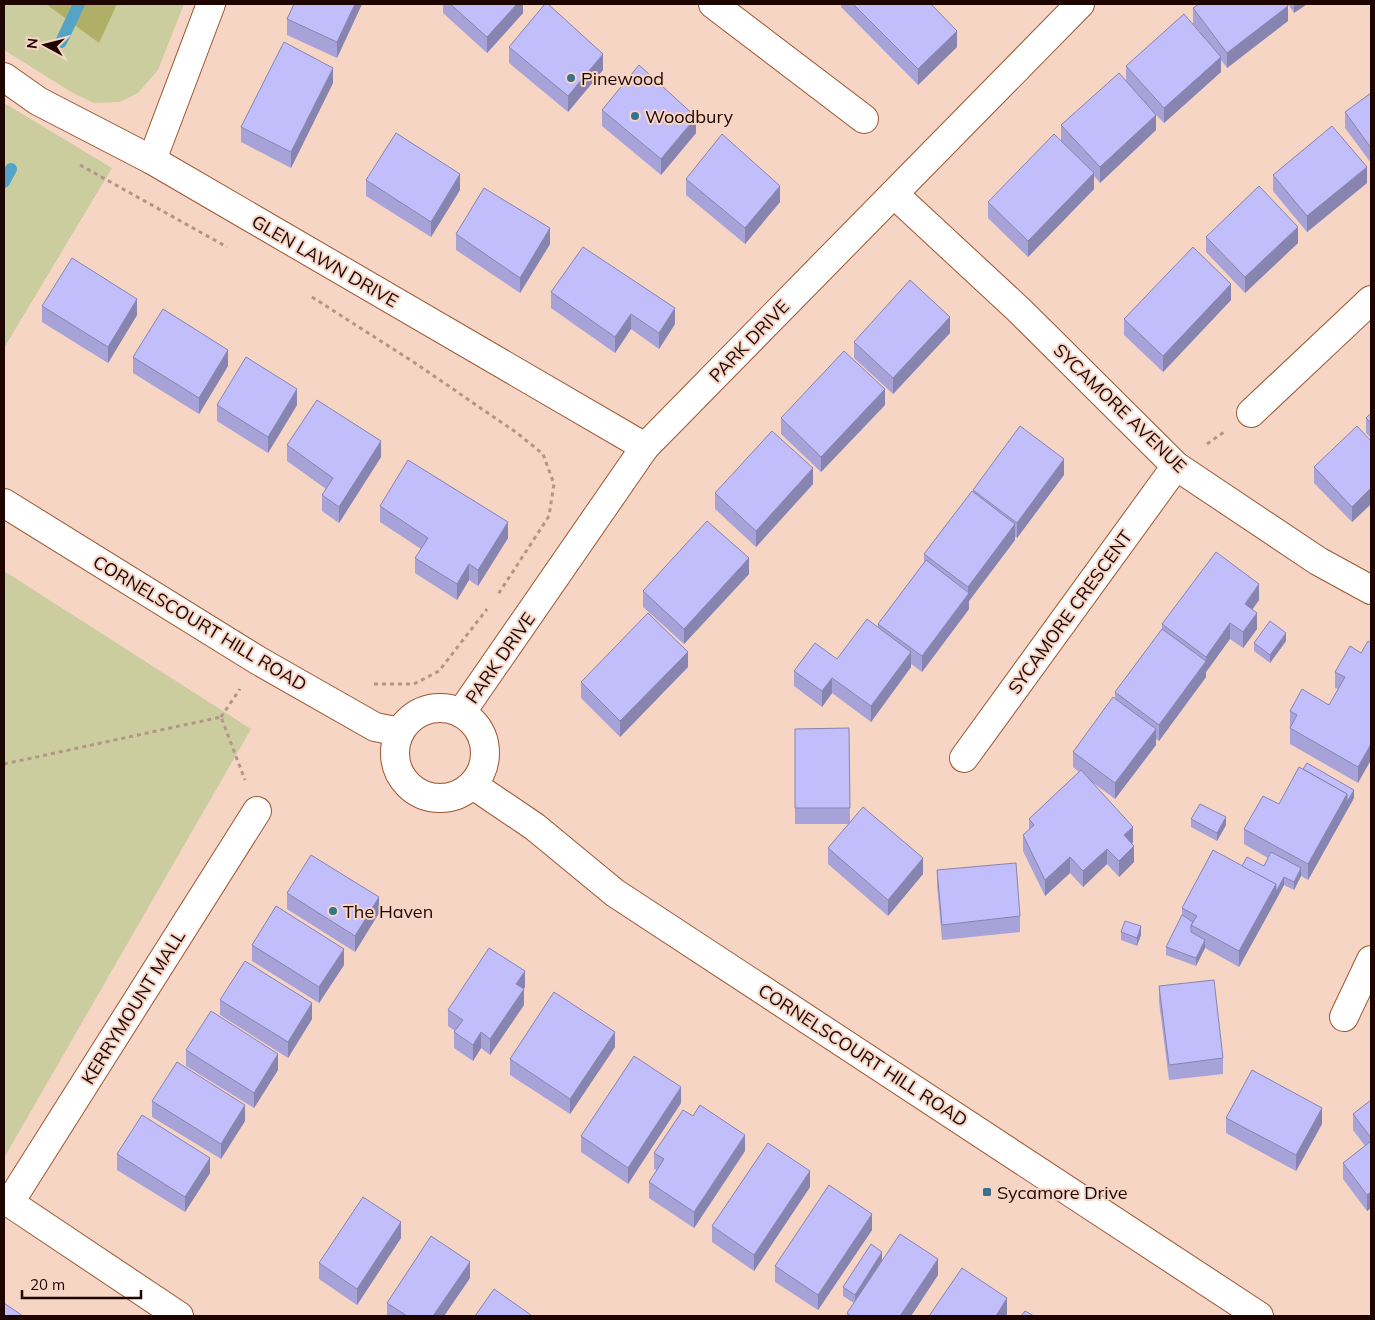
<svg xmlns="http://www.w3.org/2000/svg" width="1375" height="1320" font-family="Mulish,sans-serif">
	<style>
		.green { fill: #cccd9f }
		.forest { fill: #afaf68 }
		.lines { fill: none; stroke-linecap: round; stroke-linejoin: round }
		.stream { stroke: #54a4c6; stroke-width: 12 }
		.street-casing { stroke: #9d562f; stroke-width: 30 }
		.secondary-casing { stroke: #9d562f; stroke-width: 30 }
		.path { stroke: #b49588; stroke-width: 3; stroke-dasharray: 4 4; stroke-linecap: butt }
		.street { stroke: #fff; stroke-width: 28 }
		.secondary { stroke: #fff; stroke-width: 28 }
		.wall { fill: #a7a3d8 }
		.shaded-wall { fill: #8884b0 }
		.building { fill: #c2bdfb; stroke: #8884b0 }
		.poi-dot { fill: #38728b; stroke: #f6d5c5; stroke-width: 2 }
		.labels { text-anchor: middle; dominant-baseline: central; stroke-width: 4; stroke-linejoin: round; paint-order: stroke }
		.poi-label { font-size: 18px; fill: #1f0500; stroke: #f6d5c5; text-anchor: start }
		.street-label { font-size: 18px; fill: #1f0500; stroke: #f6d5c5 }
	</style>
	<rect width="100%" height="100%" fill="#f6d5c5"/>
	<!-- green -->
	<g class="green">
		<polygon points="4,4 184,4 158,70 138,93 120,102 94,103 73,93 4,50"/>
		<polygon points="4,103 112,168 4,348"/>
		<polygon points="4,571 251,729 4,1158"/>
	</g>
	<!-- forest -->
	<polygon class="forest" points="46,4 117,4 99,43"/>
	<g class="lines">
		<!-- stream -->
		<g class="stream">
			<polyline points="61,42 79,4"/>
			<polyline points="4,182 11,169"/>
		</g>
		<!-- street casing -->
		<g class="street-casing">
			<g id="street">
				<polyline points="713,4 864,119"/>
				<polyline points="4,77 38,101 152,160 645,447"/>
				<polyline points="152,160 211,4"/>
				<polyline points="894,194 1019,310 1176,466 1318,561 1371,590"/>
				<polyline points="1251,413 1371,300"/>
				<polyline points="461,713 645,447 1080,4"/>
				<polyline points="964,758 1176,466"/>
				<polyline points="1344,1017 1371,960"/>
				<polyline points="4,1199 179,1316"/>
				<polyline points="10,1202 257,811"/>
			</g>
		</g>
		<!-- secondary casing -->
		<g class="secondary-casing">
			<g id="secondary">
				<polyline points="4,503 259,661 375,727 400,732"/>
				<circle cx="440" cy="753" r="45"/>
				<polyline points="473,785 535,827 615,893 1259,1316"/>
			</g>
		</g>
		<!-- path -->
		<g class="path">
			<polyline points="80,165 227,247"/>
			<polyline points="312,297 415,363 517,433 543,454 554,484 549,516 497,596"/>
			<polyline points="1207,444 1224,432"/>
			<polyline points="374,684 414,684 439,671 487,609"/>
			<polyline points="221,717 240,689"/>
			<polyline points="4,764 221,717 245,780"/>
		</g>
		<!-- street -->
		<use href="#street" class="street"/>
		<!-- secondary -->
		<use href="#secondary" class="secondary"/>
	</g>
	<!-- wall -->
	<g class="wall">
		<polygon points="362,4 337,58 287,35 287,19"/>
		<polygon points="443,4 523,4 523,13 487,53 443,13"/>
		<polygon points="841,4 931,4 957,47 918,85 841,7"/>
		<polygon points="1288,4 1307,4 1294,13"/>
		<polygon points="1193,8 1288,21 1227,68 1221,60 1221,72 1164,123 1156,115 1156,130 1100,183 1094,176 1094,189 1028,257 988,218 988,202 1069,150 1061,141 1061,125 1126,81 1126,66 1200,32 1193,24"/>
		<polygon points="509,47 603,70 568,112 509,63"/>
		<polygon points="333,83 291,168 241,142 241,127"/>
		<polygon points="1371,93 1371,163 1345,128 1345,112"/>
		<polygon points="602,110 696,133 661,175 602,126"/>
		<polygon points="1273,175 1367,183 1307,232 1273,191"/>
		<polygon points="686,179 780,202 745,244 686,195"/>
		<polygon points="366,180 460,190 431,237 366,196"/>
		<polygon points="456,234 550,244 520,293 456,250"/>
		<polygon points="1206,237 1298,243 1245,293 1206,252"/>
		<polygon points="551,292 675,324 659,349 631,329 615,353 551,308"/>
		<polygon points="1231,300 1163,372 1124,335 1124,319"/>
		<polygon points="42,306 137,315 108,363 42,322"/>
		<polygon points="950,333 893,394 854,358 854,342"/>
		<polygon points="133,357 228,366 199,414 133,373"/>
		<polygon points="217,405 297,405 268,453 217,421"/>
		<polygon points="885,405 821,472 781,434 781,418"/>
		<polygon points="1371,413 1371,438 1366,433 1366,418"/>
		<polygon points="1371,441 1371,504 1352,522 1314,483 1314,467"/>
		<polygon points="287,445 381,457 339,523 322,511 322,495 326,489 287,461"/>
		<polygon points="1064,475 1017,538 1015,537 1015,540 969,601 969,609 922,672 911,664 911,667 871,722 832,693 822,707 794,686 794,671 837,659 878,627 878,624 924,563 924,554 973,492 973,490"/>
		<polygon points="813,484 756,547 715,509 715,493"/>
		<polygon points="380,506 508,538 478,586 469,580 457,600 415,573 415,558 421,549 380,522"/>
		<polygon points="749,574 684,644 643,607 643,591"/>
		<polygon points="1259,600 1252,609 1257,629 1243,648 1230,639 1206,672 1206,677 1159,741 1156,739 1156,745 1115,799 1092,782 1133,842 1132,844 1134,862 1119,877 1107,864 1083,887 1070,873 1045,896 1023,851 1023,835 1029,830 1029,819 1079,772 1073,767 1073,752 1115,697 1115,692 1162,630 1162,624"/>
		<polygon points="1286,641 1270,663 1254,651 1254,643"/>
		<polygon points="1361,653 1358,783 1290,744 1290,711 1329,705 1338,689 1335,688 1335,672"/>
		<polygon points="688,667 620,737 581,698 581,682"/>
		<polygon points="849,728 850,822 923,874 888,916 828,864 828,848 849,824 795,824 795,729"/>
		<polygon points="1354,798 1308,880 1301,876 1294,890 1284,885 1239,967 1205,948 1196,966 1166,955 1166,947 1182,915 1182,908 1242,866 1264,866 1268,858 1244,844 1244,829 1279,804"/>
		<polygon points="1191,819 1226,825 1217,841 1191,827"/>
		<polygon points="937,870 1020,916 1020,932 942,940 937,885"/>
		<polygon points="287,893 379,913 355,952 287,909"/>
		<polygon points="1121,932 1141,935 1137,946 1121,940"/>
		<polygon points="252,945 344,965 319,1003 252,961"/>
		<polygon points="1159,986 1223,1058 1223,1074 1169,1080 1159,1002"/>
		<polygon points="525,987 523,989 524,1005 490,1055 481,1048 473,1061 454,1048 454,1032 455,1031 448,1026 448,1010"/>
		<polygon points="220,1000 312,1019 288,1058 220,1015"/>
		<polygon points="615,1047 570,1114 510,1075 510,1059"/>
		<polygon points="186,1050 278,1070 254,1108 186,1066"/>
		<polygon points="1371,1100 1371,1208 1367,1211 1343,1179 1343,1163 1365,1146 1353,1130 1353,1114"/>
		<polygon points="152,1101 245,1121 221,1159 152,1117"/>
		<polygon points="681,1103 628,1184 581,1152 581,1136"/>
		<polygon points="1226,1118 1322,1124 1296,1171 1226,1133"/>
		<polygon points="745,1151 694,1228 649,1198 649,1182 657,1170 654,1169 654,1153"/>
		<polygon points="117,1154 210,1173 185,1212 117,1170"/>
		<polygon points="810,1187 754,1271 712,1242 712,1226"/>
		<polygon points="872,1230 818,1310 775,1282 775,1266"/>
		<polygon points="401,1238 357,1305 319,1279 319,1263"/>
		<polygon points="882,1260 872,1276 938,1275 911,1316 847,1316 847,1313 854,1303 843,1296 843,1287"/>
		<polygon points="470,1278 444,1316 387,1316 387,1303"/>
	</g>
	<!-- shaded-wall -->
	<g class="shaded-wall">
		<polygon points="355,4 362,4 337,58 337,42"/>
		<polygon points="517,4 523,4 523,13 487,53 487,37"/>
		<polygon points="1294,4 1307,4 1294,13"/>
		<polygon points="1288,6 1288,21 1227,68 1227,53"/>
		<polygon points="957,31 957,47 918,85 918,69"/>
		<polygon points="603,54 603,70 568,112 568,96"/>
		<polygon points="1221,57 1221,72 1164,123 1164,108"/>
		<polygon points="333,68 333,83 291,168 291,152"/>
		<polygon points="1156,115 1156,130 1100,183 1100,167"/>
		<polygon points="696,117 696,133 661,175 661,159"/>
		<polygon points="1367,167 1367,183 1307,232 1307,216"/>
		<polygon points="1094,173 1094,189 1028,257 1028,241"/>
		<polygon points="460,174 460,190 431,237 431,222"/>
		<polygon points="780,186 780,202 745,244 745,228"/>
		<polygon points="1298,227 1298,243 1245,293 1245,277"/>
		<polygon points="550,228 550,244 520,293 520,278"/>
		<polygon points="1231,284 1231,300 1163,372 1163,356"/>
		<polygon points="137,299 137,315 108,363 108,347"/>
		<polygon points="675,308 675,324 659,349 659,333"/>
		<polygon points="631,314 631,329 615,353 615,337"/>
		<polygon points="950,317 950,333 893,394 893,378"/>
		<polygon points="228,350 228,366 199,414 199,398"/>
		<polygon points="297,389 297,405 268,453 268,437"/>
		<polygon points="885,389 885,405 821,472 821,457"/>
		<polygon points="381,441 381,457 339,523 339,507"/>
		<polygon points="1064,459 1064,475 1017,538 1017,523"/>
		<polygon points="813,468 813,484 756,547 756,531"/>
		<polygon points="1371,488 1371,504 1352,522 1352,507"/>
		<polygon points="508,522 508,538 478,586 478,570"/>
		<polygon points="1015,524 1015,540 969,601 969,609 922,672 922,656 968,595 968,587"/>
		<polygon points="749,558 749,574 684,644 684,629"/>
		<polygon points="469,564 469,580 457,600 457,584"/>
		<polygon points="1259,584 1259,600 1245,620 1245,604"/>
		<polygon points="1257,613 1257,629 1243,648 1243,632"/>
		<polygon points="1230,623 1230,639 1206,672 1206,677 1159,741 1159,725 1206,662 1206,657"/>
		<polygon points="1286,633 1286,641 1270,663 1270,655"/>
		<polygon points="688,652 688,667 620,737 620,721"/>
		<polygon points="911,652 911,667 871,722 871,706"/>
		<polygon points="832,678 832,693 822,707 822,691"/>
		<polygon points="1156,729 1156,745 1115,799 1115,783"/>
		<polygon points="1371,744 1371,760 1358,783 1358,767"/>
		<polygon points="1354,790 1354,798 1308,880 1308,864 1347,794"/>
		<polygon points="1226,817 1226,825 1217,841 1217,833"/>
		<polygon points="1133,827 1133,842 1124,851 1124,835"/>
		<polygon points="1134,846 1134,862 1119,877 1119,861"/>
		<polygon points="1107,849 1107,864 1083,887 1083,871"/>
		<polygon points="1070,857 1070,873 1045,896 1045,880"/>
		<polygon points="923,858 923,874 888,916 888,900"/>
		<polygon points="1301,868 1301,876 1294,890 1294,882"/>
		<polygon points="1284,877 1284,885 1276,900 1276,892"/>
		<polygon points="1276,884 1276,900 1239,967 1239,951"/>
		<polygon points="379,897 379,913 355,952 355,936"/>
		<polygon points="1141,926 1141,935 1137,946 1137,938"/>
		<polygon points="1205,940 1205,948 1196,966 1196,958"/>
		<polygon points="344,949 344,965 319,1003 319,987"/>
		<polygon points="525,971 525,987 516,1000 516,984"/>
		<polygon points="524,989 524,1005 490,1055 490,1039"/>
		<polygon points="312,1003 312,1019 288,1058 288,1042"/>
		<polygon points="481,1032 481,1048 473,1061 473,1045"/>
		<polygon points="615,1032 615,1047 570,1114 570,1099"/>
		<polygon points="278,1054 278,1070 254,1108 254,1093"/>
		<polygon points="681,1087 681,1103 628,1184 628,1168"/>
		<polygon points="245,1105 245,1121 221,1159 221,1144"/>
		<polygon points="1322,1108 1322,1124 1296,1171 1296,1155"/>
		<polygon points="745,1135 745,1151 694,1228 694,1212"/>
		<polygon points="210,1158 210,1173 185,1212 185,1197"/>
		<polygon points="810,1171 810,1187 754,1271 754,1255"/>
		<polygon points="1371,1192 1371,1208 1367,1211 1367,1195"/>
		<polygon points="872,1214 872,1230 818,1310 818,1295"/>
		<polygon points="401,1222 401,1238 357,1305 357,1289"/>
		<polygon points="882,1252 882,1260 855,1303 855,1295"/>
		<polygon points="938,1259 938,1275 911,1316 900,1316"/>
		<polygon points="470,1262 470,1278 444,1316 433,1316"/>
		<polygon points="1007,1298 1007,1314 1006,1316 996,1316"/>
	</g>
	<!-- building -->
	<g class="building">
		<polygon points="294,4 355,4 337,42 287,19"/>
		<polygon points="450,4 517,4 487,37"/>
		<polygon points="545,4 548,4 603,54 568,96 509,47"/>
		<polygon points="853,4 931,4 957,31 918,69"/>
		<polygon points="1199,4 1287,4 1288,6 1227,53 1193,8"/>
		<polygon points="1184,14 1221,57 1164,108 1126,66"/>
		<polygon points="284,42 333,68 291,152 241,127"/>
		<polygon points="639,65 696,117 661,159 602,110"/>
		<polygon points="1119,73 1156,115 1100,167 1061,125"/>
		<polygon points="1371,93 1371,148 1345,112"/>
		<polygon points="1332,126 1367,167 1307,216 1273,175"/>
		<polygon points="396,133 460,174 431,222 366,180"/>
		<polygon points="722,134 780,186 745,228 686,179"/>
		<polygon points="1054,134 1094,173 1028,241 988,202"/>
		<polygon points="1259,186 1298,227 1245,277 1206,237"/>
		<polygon points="484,188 550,228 520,278 456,234"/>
		<polygon points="583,247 675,308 659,333 631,314 615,337 551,292"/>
		<polygon points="1193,247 1231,284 1163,356 1124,319"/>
		<polygon points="72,258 137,299 108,347 42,306"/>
		<polygon points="910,280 950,317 893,378 854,342"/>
		<polygon points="163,309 228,350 199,398 133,357"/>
		<polygon points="844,351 885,389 821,457 781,418"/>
		<polygon points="246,357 297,389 268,437 217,405"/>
		<polygon points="317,400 381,441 339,507 322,495 333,478 287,445"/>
		<polygon points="1371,413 1371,423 1366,418"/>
		<polygon points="1020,426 1064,459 1017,523 973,490"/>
		<polygon points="1357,426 1371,441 1371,488 1352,507 1314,467"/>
		<polygon points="772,431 813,468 756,531 715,493"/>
		<polygon points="408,460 508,522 478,570 469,564 457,584 415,558 428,538 380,506"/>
		<polygon points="972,491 1015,524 968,587 924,554"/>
		<polygon points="707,521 749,558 684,629 643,591"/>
		<polygon points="1216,552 1259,584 1245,604 1257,613 1243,632 1230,623 1206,657 1162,624"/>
		<polygon points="926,560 969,593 922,656 878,624"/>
		<polygon points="648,613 688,652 620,721 581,682"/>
		<polygon points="867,619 911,652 871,706 832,678 822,691 794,671 815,643 837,659"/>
		<polygon points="1270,621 1286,633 1270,655 1254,643"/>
		<polygon points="1162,629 1206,661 1159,725 1115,692"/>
		<polygon points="1368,641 1371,643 1371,744 1358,767 1290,728 1297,715 1290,711 1302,689 1329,705 1345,677 1335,672 1350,646 1361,653"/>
		<polygon points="1113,697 1156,729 1115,783 1073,752"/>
		<polygon points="849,728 850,808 795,808 795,729"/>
		<polygon points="1307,763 1354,790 1347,802 1347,794 1303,769"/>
		<polygon points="1299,767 1347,794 1308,864 1244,829 1263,796 1279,804"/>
		<polygon points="1081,770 1133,827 1124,835 1134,846 1119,861 1107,849 1083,871 1070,857 1045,880 1023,835 1034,825 1029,819"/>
		<polygon points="1200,804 1226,817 1217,833 1191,819"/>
		<polygon points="863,807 923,858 888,900 828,848"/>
		<polygon points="1213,850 1276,884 1239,951 1191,925 1197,916 1182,908"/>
		<polygon points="1271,852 1301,868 1294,882 1284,877 1276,892 1276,884 1242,866 1247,857 1264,866"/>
		<polygon points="311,855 379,897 355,936 287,893"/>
		<polygon points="1016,863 1020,916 942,925 937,870"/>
		<polygon points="276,906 344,949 319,987 252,945"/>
		<polygon points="1182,915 1193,922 1191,925 1191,932 1205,940 1196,958 1166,947"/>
		<polygon points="1125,921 1141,926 1137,938 1121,932"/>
		<polygon points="489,948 525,971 516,984 524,989 490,1039 481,1032 473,1045 454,1032 463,1020 448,1010"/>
		<polygon points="245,961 312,1003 288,1042 220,1000"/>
		<polygon points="1214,980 1223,1058 1169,1065 1159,986"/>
		<polygon points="554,992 615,1032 570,1099 510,1059"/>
		<polygon points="211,1011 278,1054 254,1093 186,1050"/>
		<polygon points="634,1056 681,1087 628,1168 581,1136"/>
		<polygon points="177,1062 245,1105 221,1144 152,1101"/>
		<polygon points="1252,1070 1322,1108 1296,1155 1226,1118"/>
		<polygon points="1371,1100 1371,1138 1353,1114"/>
		<polygon points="700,1105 745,1135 694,1212 649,1182 664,1159 654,1153 683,1110 693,1116"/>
		<polygon points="142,1115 210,1158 185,1197 117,1154"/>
		<polygon points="1371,1141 1371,1192 1367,1195 1343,1163"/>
		<polygon points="768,1143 810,1171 754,1255 712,1226"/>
		<polygon points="829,1185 872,1214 818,1295 775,1266"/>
		<polygon points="363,1197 401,1222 357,1289 319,1263"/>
		<polygon points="900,1234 938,1259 900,1316 851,1316 847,1313"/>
		<polygon points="431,1236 470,1262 433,1316 407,1316 387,1303"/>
		<polygon points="871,1244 882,1252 855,1295 843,1287"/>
		<polygon points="962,1268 1007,1298 996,1316 929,1316"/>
		<polygon points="494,1289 531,1315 530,1316 475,1316"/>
		<polygon points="4,1303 23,1316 4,1316"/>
		<polygon points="1025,1311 1034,1316 1021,1316"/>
	</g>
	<!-- markers -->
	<g class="poi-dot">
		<circle cx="571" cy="78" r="5"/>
		<circle cx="635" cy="116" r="5"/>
		<circle cx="333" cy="911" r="5"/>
		<rect x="982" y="1187" width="10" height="10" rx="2.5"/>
	</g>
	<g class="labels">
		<!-- poi labels -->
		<g class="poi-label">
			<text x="581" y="78">Pinewood</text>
			<text x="645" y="116">Woodbury</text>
			<text x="343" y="911">The Haven</text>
			<text x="997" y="1192">Sycamore Drive</text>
		</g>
		<!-- street labels -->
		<g class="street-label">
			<text transform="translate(325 261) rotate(30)">GLEN LAWN DRIVE</text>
			<text transform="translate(749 341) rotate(-46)">PARK DRIVE</text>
			<text transform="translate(1120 408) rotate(44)">SYCAMORE AVENUE</text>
			<text transform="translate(1070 612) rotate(-54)">SYCAMORE CRESCENT</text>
			<text transform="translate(200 623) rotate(31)">CORNELSCOURT HILL ROAD</text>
			<text transform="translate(500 658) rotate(-55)">PARK DRIVE</text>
			<text transform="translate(133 1007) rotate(-58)">KERRYMOUNT MALL</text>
			<text transform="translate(863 1055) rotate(33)">CORNELSCOURT HILL ROAD</text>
		</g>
	</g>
	<!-- border -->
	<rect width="1375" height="1320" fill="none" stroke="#1f0500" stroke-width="10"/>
	<!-- north arrow -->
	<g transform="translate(45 45) rotate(277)" stroke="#f6d5c5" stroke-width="4" paint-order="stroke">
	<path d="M0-4L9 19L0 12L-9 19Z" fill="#1f0500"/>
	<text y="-8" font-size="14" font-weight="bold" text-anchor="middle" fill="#1f0500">N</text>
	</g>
	<!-- scale -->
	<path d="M22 1290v8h119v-8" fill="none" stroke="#1f0500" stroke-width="2.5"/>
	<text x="30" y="1290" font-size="15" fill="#1f0500" stroke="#f6d5c5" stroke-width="4" paint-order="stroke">20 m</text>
</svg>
